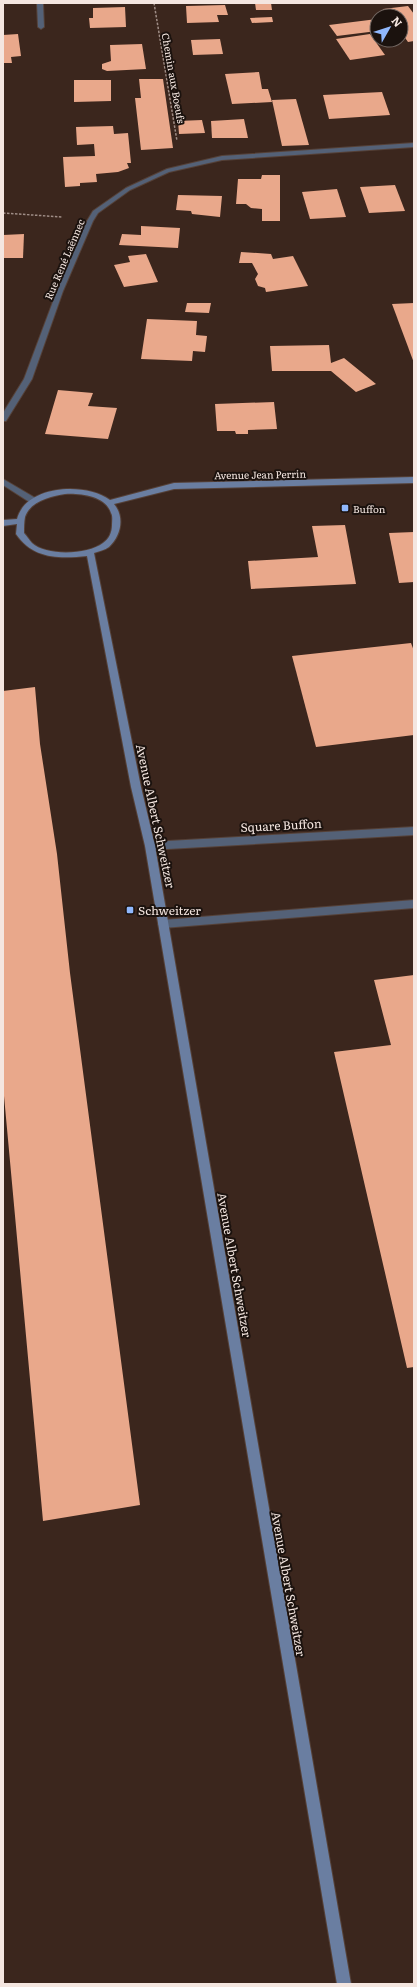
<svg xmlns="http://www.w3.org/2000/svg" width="417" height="1987" font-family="Literata,serif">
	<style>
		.building { fill: #e9a88b }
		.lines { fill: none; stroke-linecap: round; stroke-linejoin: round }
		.lane-casing { stroke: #554138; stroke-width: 2 }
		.street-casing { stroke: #554138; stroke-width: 2 }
		.secondary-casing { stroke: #554138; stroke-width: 2 }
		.path { stroke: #9f8d86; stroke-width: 1.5; stroke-dasharray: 2.5 1.5; stroke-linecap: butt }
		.lane { fill: #546177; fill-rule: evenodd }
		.street { fill: #546177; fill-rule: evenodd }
		.secondary { fill: #6a7ea1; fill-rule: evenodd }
		.poi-dot { fill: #90b8fd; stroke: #1b120e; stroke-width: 1.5 }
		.labels { text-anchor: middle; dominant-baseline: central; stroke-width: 4; stroke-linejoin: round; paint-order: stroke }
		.far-street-label { font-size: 10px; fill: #f4e6e0; stroke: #1b120e }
		.far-poi-label { font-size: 10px; fill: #f4e6e0; stroke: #1b120e; text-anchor: start }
		.street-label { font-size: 12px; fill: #f4e6e0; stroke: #1b120e }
		.poi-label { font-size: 12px; fill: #f4e6e0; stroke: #1b120e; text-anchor: start }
	</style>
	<rect width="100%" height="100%" fill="#3b261d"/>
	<!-- building -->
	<g class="building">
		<polygon points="255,3 271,3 272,10 256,10"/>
		<polygon points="225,5 228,15 217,15 219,22 187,23 186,6"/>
		<polygon points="408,6 414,14 414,41 408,42 401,32 401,16 384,16 383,9"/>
		<polygon points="125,7 126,27 90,28 89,18 93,18 93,8"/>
		<polygon points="272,17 273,22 252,23 250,18"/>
		<polygon points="377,19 377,31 337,36 329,25"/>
		<polygon points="18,34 21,56 11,57 12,63 3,63 3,35"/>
		<polygon points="370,34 385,55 350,60 336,39"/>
		<polygon points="220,39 223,54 193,55 191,40"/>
		<polygon points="142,44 146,69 107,71 102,69 102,64 111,61 110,45"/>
		<polygon points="259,72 262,89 268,89 272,102 232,104 225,74"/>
		<polygon points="139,79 163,79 173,148 141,150 135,98 141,98"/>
		<polygon points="74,80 111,80 111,101 74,102"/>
		<polygon points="382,92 390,115 329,119 323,95"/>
		<polygon points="296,99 309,145 282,146 272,100"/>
		<polygon points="244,119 248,138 212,138 211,121"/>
		<polygon points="202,120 205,133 179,134 178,121"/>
		<polygon points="113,126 114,134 128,133 131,163 127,163 129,168 118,172 96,174 97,182 80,183 80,186 65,187 63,157 95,156 94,144 77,145 76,127"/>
		<polygon points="262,175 280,175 280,221 262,221 262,209 251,208 246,204 236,204 238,179 261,179"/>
		<polygon points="395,185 405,211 369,213 360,187"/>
		<polygon points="337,189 346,217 310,219 302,192"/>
		<polygon points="178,195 222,196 220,217 192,214 191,211 176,210"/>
		<polygon points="141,226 180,228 178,248 119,245 122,234 141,235"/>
		<polygon points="24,234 23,258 3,258 3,235"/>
		<polygon points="241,252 271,254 273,259 293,256 308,286 266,292 265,288 258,286 255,279 258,274 252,263 239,263"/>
		<polygon points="146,254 158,282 124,287 114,265 130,262 128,256"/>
		<polygon points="187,303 211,303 209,313 185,312"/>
		<polygon points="414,303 414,363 392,304"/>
		<polygon points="147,319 197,321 196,335 207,336 205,352 193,351 192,361 141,359"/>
		<polygon points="329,345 331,363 344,358 376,384 356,392 331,371 272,371 270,346"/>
		<polygon points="58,390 93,393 88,406 117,408 108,439 45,434"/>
		<polygon points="274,402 277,429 248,430 248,434 236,434 235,431 217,431 215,404"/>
		<polygon points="345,525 356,584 251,589 248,561 318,557 312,526"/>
		<polygon points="414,532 414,582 399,583 389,533"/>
		<polygon points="411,643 414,651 414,735 316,747 292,656"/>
		<polygon points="35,687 40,744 57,854 70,973 140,1505 43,1521 3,1085 3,691"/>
		<polygon points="414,975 414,1367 407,1368 334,1052 391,1045 374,980"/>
	</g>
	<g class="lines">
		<!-- lane casing -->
		<g class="lane-casing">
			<g id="lane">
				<polygon points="37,3 43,3 44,27 41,29 38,27"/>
				<polygon points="414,827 414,835 150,850 145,846 150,842"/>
				<polygon points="414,900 414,908 163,928 160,927 158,924 160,921 163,920"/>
			</g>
		</g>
		<!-- street casing -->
		<g class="street-casing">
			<g id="street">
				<polygon points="414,143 414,147 222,160 169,172 130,190 98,213 93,221 63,291 32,379 6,421 3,421 3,413 24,379 57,291 87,221 93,211 126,188 167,169 222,156"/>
				<polygon points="3,479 37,499 37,503 31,503 3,485"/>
			</g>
		</g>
		<!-- secondary casing -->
		<g class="secondary-casing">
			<path id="secondary" d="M 414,477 L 414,483 L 174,489 L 114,504 C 125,517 121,536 109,547 C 105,550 99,551 94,553 L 141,787 L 155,846 L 351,1984 L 337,1984 L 145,846 L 131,787 L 87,556 C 59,559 33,559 16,534 L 17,524 L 3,526 L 3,520 L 17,519 C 26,485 85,482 110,500 L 174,483 ZM 65,494 C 80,493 106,496 111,513 C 113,516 112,521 112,525 C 112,532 109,539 103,543 C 87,555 46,556 32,543 C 29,540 27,536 24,533 C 24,528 24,522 25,517 C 30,501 52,496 65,494 Z"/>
		</g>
		<!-- path -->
		<g class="path">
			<polyline points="154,3 177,141"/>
			<polyline points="3,213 62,217"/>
		</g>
		<!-- lane -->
		<use href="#lane" class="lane"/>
		<!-- street -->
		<use href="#street" class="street"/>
		<!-- secondary -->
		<use href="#secondary" class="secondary"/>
	</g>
	<!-- markers -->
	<g class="poi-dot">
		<rect x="341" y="504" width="8" height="8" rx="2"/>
		<rect x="126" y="906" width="8" height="8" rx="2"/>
	</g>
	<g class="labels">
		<!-- far-street labels -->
		<g class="far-street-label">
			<text transform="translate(174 78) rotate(80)">Chemin aux Boeufs</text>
			<text transform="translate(64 259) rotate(-67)">Rue René Laënnec</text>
			<text transform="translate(260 474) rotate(-1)">Avenue Jean Perrin</text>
		</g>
		<!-- far-poi labels -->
		<g class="far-poi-label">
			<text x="353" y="508">Buffon</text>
		</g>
		<!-- street labels -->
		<g class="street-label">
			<text transform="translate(156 816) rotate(78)">Avenue Albert Schweitzer</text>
			<text transform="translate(281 825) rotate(-3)">Square Buffon</text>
			<text transform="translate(235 1265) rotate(80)">Avenue Albert Schweitzer</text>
			<text transform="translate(289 1584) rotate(80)">Avenue Albert Schweitzer</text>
		</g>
		<!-- poi labels -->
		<g class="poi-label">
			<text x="138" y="910">Schweitzer</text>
		</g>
	</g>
	<!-- border -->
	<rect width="417" height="1987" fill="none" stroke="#f4e6e0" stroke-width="8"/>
	<!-- north arrow -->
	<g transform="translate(389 28) rotate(51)"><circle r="19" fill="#1b120e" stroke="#726762"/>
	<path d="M0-3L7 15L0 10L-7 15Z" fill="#90b8fd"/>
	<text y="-6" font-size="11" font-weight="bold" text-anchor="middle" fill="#f4e6e0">N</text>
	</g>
</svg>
